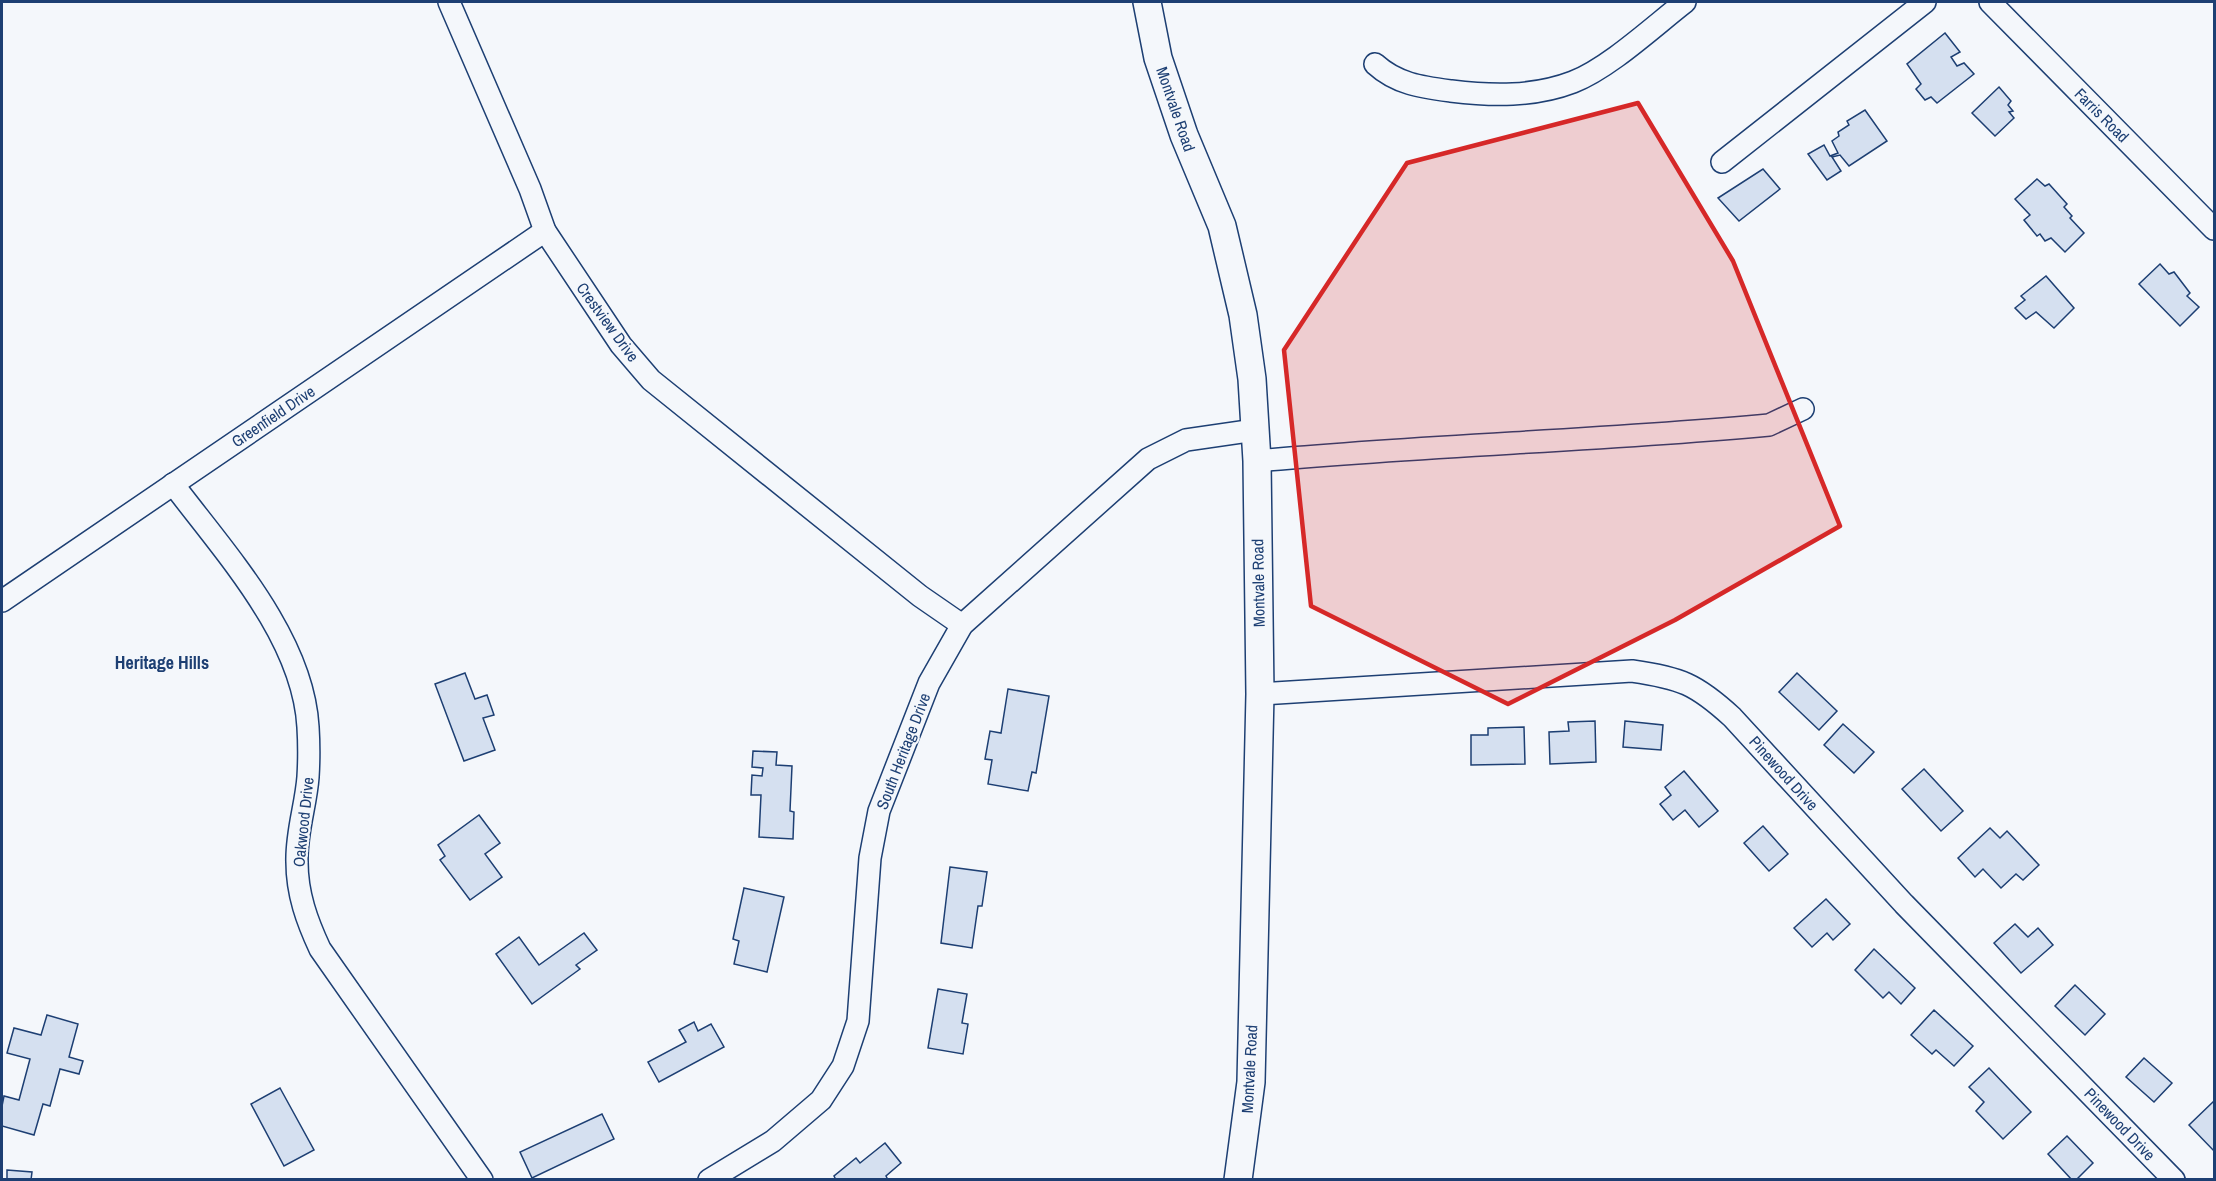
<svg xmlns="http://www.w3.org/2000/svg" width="2216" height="1181" font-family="'Archivo Narrow',sans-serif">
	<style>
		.building { fill: #d5e0f0; stroke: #1d3f73; stroke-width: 1.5 }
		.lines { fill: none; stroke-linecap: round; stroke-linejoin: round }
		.minor-casing { stroke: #1d3f73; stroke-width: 24 }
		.major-casing { stroke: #1d3f73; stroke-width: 30 }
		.minor { stroke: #f4f7fb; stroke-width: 21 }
		.major { stroke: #f4f7fb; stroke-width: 27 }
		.marked { fill: #d62828; fill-opacity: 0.2; stroke: #d62828; stroke-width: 4.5; stroke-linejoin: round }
		.labels { text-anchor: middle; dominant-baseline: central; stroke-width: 4.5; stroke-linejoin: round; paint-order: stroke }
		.street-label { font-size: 16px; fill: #1d3f73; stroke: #f4f7fb }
		.neighbourhood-label { font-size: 18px; font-weight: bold; fill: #1d3f73; stroke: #f4f7fb }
	</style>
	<rect width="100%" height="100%" fill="#f4f7fb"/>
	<!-- building -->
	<g class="building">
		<polygon points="1945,33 1960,52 1951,57 1957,66 1964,63 1974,74 1937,103 1931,97 1925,100 1916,89 1921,84 1907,64"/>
		<polygon points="1999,87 2011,101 2008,105 2013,111 2009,112 2014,118 1995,136 1972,113"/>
		<polygon points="1865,110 1887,141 1849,166 1840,155 1832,157 1841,171 1827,180 1808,154 1824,145 1830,156 1838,153 1832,141 1839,136 1838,132 1849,125 1847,121"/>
		<polygon points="1763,169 1780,189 1739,221 1718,198"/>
		<polygon points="2037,179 2045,186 2049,184 2067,204 2064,207 2072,216 2070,218 2084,233 2065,252 2051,238 2045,241 2040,234 2037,236 2024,220 2030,215 2015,199"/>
		<polygon points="2160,264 2169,274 2174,272 2190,293 2187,296 2199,307 2180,326 2139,284"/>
		<polygon points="2046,276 2074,308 2054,328 2036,312 2026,319 2015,308 2025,300 2021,296"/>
		<polygon points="465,673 475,699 487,695 494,715 483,718 495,750 464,761 435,684"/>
		<polygon points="1797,673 1837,711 1819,730 1779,692"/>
		<polygon points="1008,689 1049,696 1036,773 1032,772 1028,791 988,784 992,760 985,759 990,731 1001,733"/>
		<polygon points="1595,721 1596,762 1550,764 1549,732 1569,731 1568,722"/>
		<polygon points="1625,721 1663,725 1661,750 1623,747"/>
		<polygon points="1843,724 1874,752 1854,773 1824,745"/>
		<polygon points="1524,727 1525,764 1471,765 1471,735 1488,735 1488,728"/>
		<polygon points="753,751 777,752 776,765 792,766 790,811 794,812 793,839 759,837 761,795 751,795 752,775 762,776 763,768 752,767"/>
		<polygon points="1924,769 1963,811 1941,831 1902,789"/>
		<polygon points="1684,771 1718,811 1699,827 1685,810 1673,820 1660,804 1671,795 1665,787"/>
		<polygon points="479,815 500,843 485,854 502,877 470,900 440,860 445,856 438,845"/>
		<polygon points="1763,826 1788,854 1769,871 1744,843"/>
		<polygon points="1990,828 2000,838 2007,831 2039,865 2023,880 2016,874 2001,888 1983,869 1975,877 1958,858"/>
		<polygon points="950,867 987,872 982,906 978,906 972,948 941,943"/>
		<polygon points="744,888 784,897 767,972 734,964 739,941 733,939"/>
		<polygon points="1826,899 1850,924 1833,940 1827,933 1812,947 1794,928"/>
		<polygon points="2015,924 2028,937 2038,928 2053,945 2021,973 1994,943"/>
		<polygon points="584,933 597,950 576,965 580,969 532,1004 496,954 519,937 539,965"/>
		<polygon points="1874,949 1915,988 1901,1004 1889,992 1883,998 1855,970"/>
		<polygon points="2075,985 2105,1014 2085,1035 2055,1006"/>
		<polygon points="938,989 967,994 962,1023 968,1024 963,1054 928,1048"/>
		<polygon points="1934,1010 1973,1046 1954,1066 1936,1050 1932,1054 1911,1035"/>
		<polygon points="47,1015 78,1024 69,1057 83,1061 79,1074 60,1069 50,1106 43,1104 34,1135 2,1126 2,1106 4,1096 19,1100 30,1059 7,1053 14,1028 41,1035"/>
		<polygon points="694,1022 698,1031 711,1024 724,1047 659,1082 648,1062 686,1042 679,1030"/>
		<polygon points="2144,1058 2172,1083 2154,1102 2126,1077"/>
		<polygon points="1989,1068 2031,1112 2003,1139 1976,1111 1984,1102 1969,1087"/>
		<polygon points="280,1088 314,1150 284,1166 251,1104"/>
		<polygon points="2214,1101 2214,1151 2189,1125"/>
		<polygon points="602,1114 614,1139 532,1178 520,1152"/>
		<polygon points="2067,1136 2093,1163 2076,1180 2072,1180 2048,1154"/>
		<polygon points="885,1143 901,1163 886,1176 888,1180 836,1180 834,1176 856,1158 860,1163"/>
		<polygon points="7,1170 32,1172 31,1180 7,1180"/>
	</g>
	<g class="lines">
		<!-- minor casing -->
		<g class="minor-casing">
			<g id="minor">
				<polyline points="449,2 530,189 545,231 621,345 651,380 920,596 962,625"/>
				<polyline points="1990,2 2214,229"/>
				<path d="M 1375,64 C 1397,84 1421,87 1451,91 C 1492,96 1534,97 1573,82 C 1609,68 1654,26 1685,2"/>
				<polyline points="1722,162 1925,2"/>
				<path d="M 1257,461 C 1427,445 1598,441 1769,425 L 1803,409"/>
				<path d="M 173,484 C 225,553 303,637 308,727 C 309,743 309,761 308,777 C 306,805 296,833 297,862 C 297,894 307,921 320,949 L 482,1180"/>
				<polyline points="2,601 545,231"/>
				<path d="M 1260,694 L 1632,671 C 1681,678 1696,684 1732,717 L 1904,904 L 2174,1180"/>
				<polyline points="709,1180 773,1141 821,1100 843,1066 858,1021 870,858 879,811 929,683 962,625 1148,459 1186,440 1255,430"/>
			</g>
		</g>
		<!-- major casing -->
		<g class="major-casing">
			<polyline id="major" points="1147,2 1158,58 1184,135 1222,226 1243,315 1252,379 1257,461 1260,694 1251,1082 1238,1180"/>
		</g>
		<!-- minor -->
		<use href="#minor" class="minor"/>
		<!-- major -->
		<use href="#major" class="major"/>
	</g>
	<!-- marked area -->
	<path class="marked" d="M 1638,103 L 1733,261 L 1840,526 L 1675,620 L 1508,704 L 1311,606 L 1284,350 L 1407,163 Z"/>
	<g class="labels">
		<!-- street labels -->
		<g class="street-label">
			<text transform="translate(1176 109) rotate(71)">Montvale Road</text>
			<text transform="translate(2102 115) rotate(45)">Farris Road</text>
			<text transform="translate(608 322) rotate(54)">Crestview Drive</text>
			<text transform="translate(273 416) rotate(-34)">Greenfield Drive</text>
			<text transform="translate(1258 583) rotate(-91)">Montvale Road</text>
			<text transform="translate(903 751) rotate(-69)">South Heritage Drive</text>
			<text transform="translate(1784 773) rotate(48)">Pinewood Drive</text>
			<text transform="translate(303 822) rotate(-84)">Oakwood Drive</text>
			<text transform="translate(1249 1069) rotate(-87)">Montvale Road</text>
			<text transform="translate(2120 1124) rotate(46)">Pinewood Drive</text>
		</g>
		<!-- neighbourhood labels -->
		<g class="neighbourhood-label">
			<text x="162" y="662">Heritage Hills</text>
		</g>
	</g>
	<!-- border -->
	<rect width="2216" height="1181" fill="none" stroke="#1d3f73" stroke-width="6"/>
</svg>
